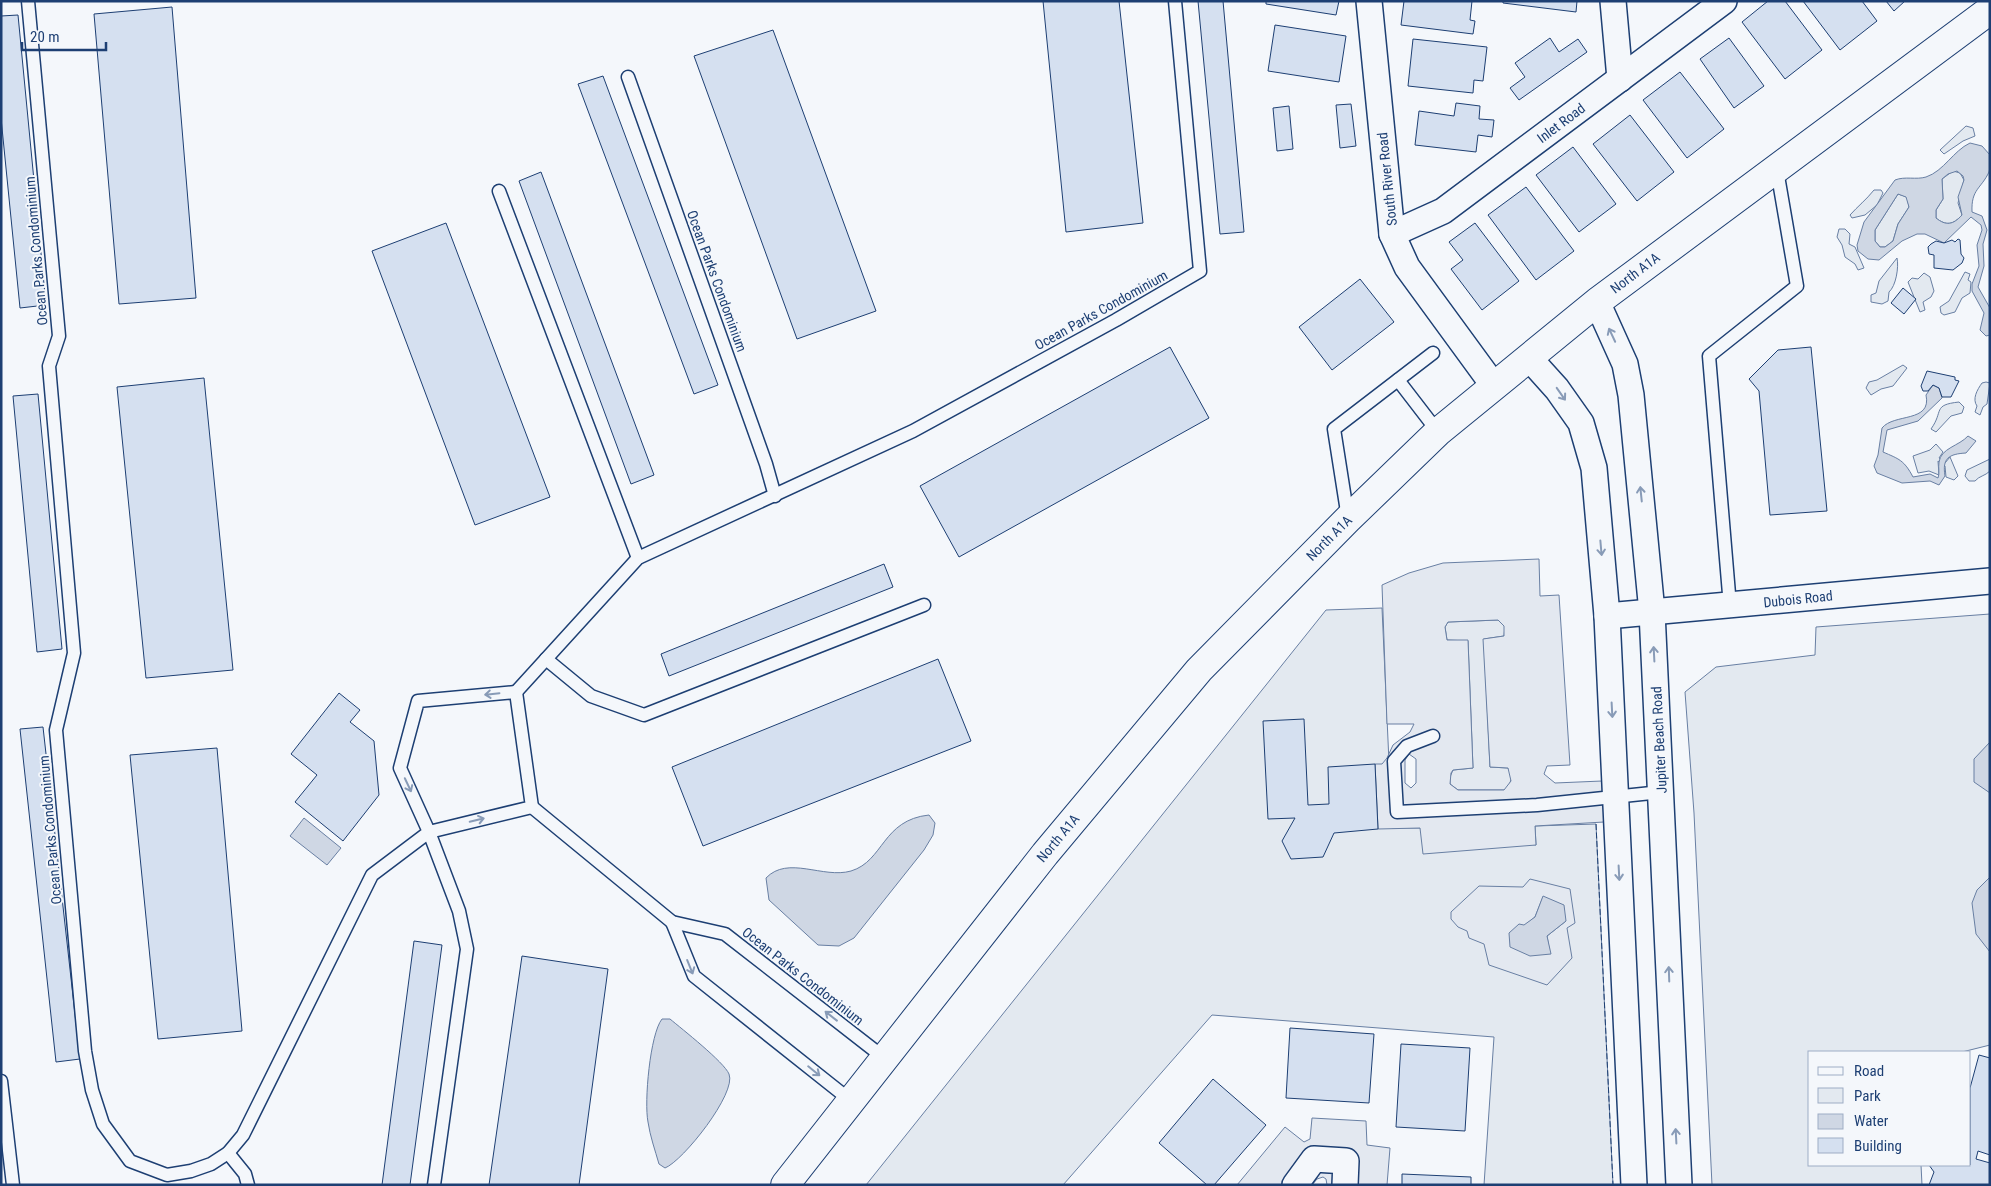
<svg xmlns="http://www.w3.org/2000/svg" width="1991" height="1186" font-family="'Roboto Condensed',sans-serif">
	<style>
		.green { fill: #e3e9f0; stroke: #687fa3 }
		.parking { fill: #e3e8f0; stroke: #687fa3; fill-rule: evenodd }
		.water { fill: #cfd7e4; stroke: #687fa3; fill-rule: evenodd }
		.building { fill: #d5e0f0; stroke: #1d3f73 }
		.lines { fill: none; stroke-linecap: round; stroke-linejoin: round }
		.service-casing { stroke: #1d3f73; stroke-width: 15 }
		.minor-casing { stroke: #1d3f73; stroke-width: 28 }
		.tertiary-casing { stroke: #1d3f73; stroke-width: 30 }
		.service { stroke: #f4f7fb; stroke-width: 12 }
		.minor { stroke: #f4f7fb; stroke-width: 25 }
		.tertiary { stroke: #f4f7fb; stroke-width: 28 }
		.fence { stroke: #1d3f73; stroke-width: 1; stroke-dasharray: 6 2.5; stroke-linecap: butt }
		.oneway { stroke: #889bb7 }
		.labels { text-anchor: middle; dominant-baseline: central; stroke-width: 4; stroke-linejoin: round; paint-order: stroke }
		.street-label { font-size: 14px; fill: #1d3f73; stroke: #f4f7fb }
	</style>
	<rect width="100%" height="100%" fill="#f4f7fb"/>
	<!-- green -->
	<g class="green">
		<polygon points="1966,126 1973,128 1975,136 1963,141 1944,154 1940,150"/>
		<path d="M 1953,171 L 1960,173 L 1964,180 L 1958,203 L 1962,215 C 1953,225 1946,226 1936,218 L 1936,210 L 1943,199 L 1942,179 Z"/>
		<path d="M 1874,190 L 1881,190 L 1883,193 L 1877,205 L 1865,215 L 1852,218 L 1850,215 C 1858,206 1866,200 1874,190 Z"/>
		<polygon points="1898,194 1907,197 1909,207 1898,224 1893,241 1885,247 1880,247 1875,241 1875,230"/>
		<polygon points="1839,229 1845,229 1850,234 1849,244 1855,247 1864,268 1858,270 1855,264 1845,257 1842,245 1837,237"/>
		<path d="M 1897,258 C 1899,267 1896,286 1889,292 L 1888,301 L 1882,304 L 1871,302 L 1871,295 L 1876,293 L 1879,281 Z"/>
		<polygon points="1965,272 1970,274 1968,280 1971,282 1970,293 1962,298 1955,312 1944,315 1941,313 1940,307 1949,301"/>
		<polygon points="1924,273 1930,277 1934,291 1931,297 1923,302 1925,310 1920,312 1908,282 1912,278 1918,279"/>
		<polygon points="1903,365 1907,368 1893,386 1881,389 1871,395 1866,388 1869,382 1877,380"/>
		<path d="M 1986,382 L 1990,383 L 1987,404 L 1983,407 L 1980,415 L 1975,412 L 1977,406 C 1972,399 1977,390 1982,383 Z"/>
		<path d="M 1959,402 L 1964,407 L 1962,413 L 1951,416 L 1936,432 L 1931,429 C 1944,411 1932,405 1959,402 Z"/>
		<polygon points="1936,444 1943,452 1939,458 1945,463 1950,457 1958,476 1954,480 1946,477 1945,466 1938,461 1939,475 1929,471 1918,473 1913,456 1930,450"/>
		<path d="M 1990,459 L 1990,471 C 1985,476 1979,476 1975,481 L 1969,481 L 1965,476 L 1967,470 Z"/>
		<polygon points="1382,608 1392,828 1420,828 1536,845 1535,826 1596,824 1613,1185 1484,1185 1494,1037 1212,1015 1063,1185 866,1185 1326,610"/>
		<polygon points="1990,614 1990,1045 1962,1052 1810,1052 1810,1165 1921,1165 1922,1185 1712,1185 1694,813 1685,692 1716,667 1815,655 1816,627"/>
		<path d="M 1498,620 L 1505,626 L 1504,636 L 1484,639 L 1490,767 L 1508,768 C 1514,775 1511,784 1505,790 L 1458,790 L 1450,784 L 1450,777 L 1453,770 L 1473,768 L 1468,641 L 1447,640 L 1445,627 L 1448,622 Z"/>
	</g>
	<!-- parking -->
	<g class="parking">
		<path d="M 1539,559 L 1540,596 L 1559,595 L 1570,765 L 1547,766 L 1544,774 L 1555,783 L 1602,781 L 1604,822 L 1535,826 L 1536,845 L 1423,854 L 1420,828 L 1378,829 L 1375,764 L 1382,764 L 1387,758 L 1393,745 L 1410,732 L 1414,724 L 1387,724 L 1382,585 L 1409,573 L 1443,563 ZM 1498,620 L 1504,626 L 1504,636 L 1483,639 L 1490,767 L 1508,768 L 1511,781 L 1504,790 L 1458,790 L 1450,784 L 1451,773 L 1453,770 L 1473,768 L 1468,640 L 1447,640 L 1445,627 L 1448,622 ZM 1409,754 L 1416,759 L 1416,783 L 1411,788 L 1405,783 L 1405,760 Z"/>
		<path d="M 1530,879 L 1570,889 L 1575,923 L 1567,928 L 1572,958 L 1547,985 L 1489,965 L 1484,944 L 1469,938 L 1467,931 L 1458,927 L 1451,919 L 1451,912 L 1479,886 L 1523,887 ZM 1543,897 L 1566,921 L 1547,936 L 1550,954 L 1519,925 L 1524,926 L 1535,917 Z"/>
		<polygon points="1312,1118 1366,1121 1367,1145 1390,1148 1387,1185 1327,1185 1326,1179 1323,1177 1317,1179 1312,1185 1237,1185 1285,1127 1304,1142 1310,1139"/>
	</g>
	<!-- water -->
	<g class="water">
		<path d="M 1970,143 L 1982,146 L 1990,155 C 1990,160 1991,167 1989,172 C 1981,189 1971,189 1972,212 L 1982,216 L 1987,230 L 1983,244 L 1984,266 L 1978,287 L 1990,308 L 1990,335 L 1986,336 L 1980,330 L 1984,313 L 1972,291 L 1972,284 L 1979,266 L 1977,245 L 1982,230 L 1981,225 L 1971,217 L 1944,243 L 1925,234 L 1917,234 L 1902,241 L 1879,260 L 1868,259 L 1858,251 L 1857,245 L 1864,222 L 1895,180 C 1905,176 1916,180 1926,177 C 1944,171 1953,151 1970,143 ZM 1957,171 L 1963,176 L 1964,180 L 1958,197 L 1962,215 C 1953,225 1946,226 1936,218 L 1936,210 L 1943,199 L 1942,179 L 1948,174 ZM 1898,194 L 1906,197 L 1909,207 L 1898,224 L 1893,241 L 1885,247 L 1880,247 L 1875,241 L 1875,230 Z"/>
		<path d="M 1933,385 L 1939,388 L 1942,398 L 1918,421 L 1887,430 L 1883,452 C 1899,459 1904,460 1913,477 L 1930,474 L 1938,478 C 1940,473 1938,468 1939,462 C 1941,448 1959,446 1968,436 L 1976,441 L 1966,453 C 1949,454 1942,458 1945,476 L 1939,485 L 1930,481 L 1902,483 L 1877,473 L 1874,466 L 1878,455 L 1882,428 C 1894,413 1932,423 1926,395 Z"/>
		<polygon points="1990,742 1990,793 1974,782 1974,759"/>
		<path d="M 929,815 L 935,823 L 933,835 L 924,850 L 854,938 L 839,946 L 818,945 L 769,900 L 766,878 C 788,855 823,879 851,871 C 884,861 882,820 929,815 Z"/>
		<polygon points="304,818 341,848 327,865 290,836"/>
		<polygon points="1990,877 1990,952 1976,934 1972,903 1977,890"/>
		<polygon points="1543,896 1564,905 1566,921 1547,936 1551,954 1530,956 1510,947 1509,933 1519,924 1524,925 1535,917"/>
		<path d="M 662,1019 L 670,1019 C 682,1029 724,1062 729,1074 C 737,1093 683,1161 665,1168 L 659,1164 C 655,1150 650,1136 648,1122 C 644,1102 650,1034 662,1019 Z"/>
	</g>
	<!-- building -->
	<g class="building">
		<polygon points="1043,1 1119,1 1143,223 1066,232"/>
		<polygon points="1198,1 1223,1 1244,232 1220,234"/>
		<polygon points="1266,1 1339,1 1336,15 1266,4"/>
		<polygon points="1404,1 1472,1 1470,20 1475,21 1473,34 1401,25"/>
		<polygon points="1503,1 1577,1 1576,12 1503,3"/>
		<polygon points="1768,1 1785,1 1822,50 1785,79 1742,22"/>
		<polygon points="1803,1 1862,1 1877,21 1840,50"/>
		<polygon points="1886,1 1905,1 1894,11"/>
		<polygon points="172,7 196,298 119,304 94,14"/>
		<polygon points="18,15 46,305 20,308 1,118 1,16"/>
		<polygon points="1275,25 1346,36 1339,82 1268,71"/>
		<polygon points="773,30 876,311 797,339 694,56"/>
		<polygon points="1550,38 1559,52 1578,39 1587,52 1519,100 1510,88 1525,77 1515,63"/>
		<polygon points="1729,38 1764,86 1734,108 1700,59"/>
		<polygon points="1413,39 1487,47 1483,81 1474,80 1473,93 1408,86"/>
		<polygon points="1680,72 1724,129 1687,158 1643,100"/>
		<polygon points="603,76 718,385 694,394 578,84"/>
		<polygon points="1456,103 1480,106 1479,119 1494,120 1492,137 1478,135 1476,152 1415,145 1419,111 1454,116"/>
		<polygon points="1351,104 1356,146 1340,148 1336,105"/>
		<polygon points="1289,106 1293,149 1277,151 1273,108"/>
		<polygon points="1630,115 1674,172 1637,201 1593,144"/>
		<polygon points="1573,147 1616,204 1579,232 1536,175"/>
		<polygon points="541,172 654,475 631,484 519,181"/>
		<polygon points="1526,187 1574,251 1536,280 1488,215"/>
		<polygon points="446,223 550,497 475,525 372,251"/>
		<polygon points="1475,223 1519,281 1482,310 1451,269 1463,260 1449,242"/>
		<polygon points="1958,239 1960,240 1961,254 1964,258 1962,263 1953,270 1934,268 1934,255 1929,254 1928,247 1931,244 1936,241 1944,243 1952,240 1955,242"/>
		<polygon points="1360,279 1394,322 1332,370 1299,327"/>
		<polygon points="1903,288 1916,299 1904,314 1891,303"/>
		<polygon points="1170,347 1209,418 959,557 920,486"/>
		<polygon points="1811,347 1827,511 1770,515 1759,391 1749,379 1778,350"/>
		<polygon points="1927,371 1955,377 1955,380 1959,381 1951,397 1942,397 1939,388 1933,385 1928,391 1923,391 1921,386"/>
		<polygon points="204,378 233,670 146,678 117,387"/>
		<polygon points="38,394 62,649 37,652 13,396"/>
		<polygon points="884,564 893,587 669,676 661,654"/>
		<polygon points="938,659 971,741 703,846 672,767"/>
		<polygon points="339,693 360,710 350,722 374,741 379,795 343,841 295,802 317,775 291,754"/>
		<polygon points="1304,719 1308,805 1329,804 1328,767 1375,764 1378,829 1334,833 1323,857 1291,859 1282,841 1295,818 1268,819 1263,721"/>
		<polygon points="43,727 80,1059 56,1062 20,729"/>
		<polygon points="217,748 242,1031 158,1039 130,755"/>
		<polygon points="414,941 442,945 410,1185 382,1185"/>
		<polygon points="522,956 608,969 579,1185 489,1185"/>
		<polygon points="1290,1028 1374,1034 1369,1103 1286,1098"/>
		<polygon points="1401,1044 1470,1048 1465,1131 1396,1127"/>
		<polygon points="1979,1055 1990,1058 1990,1155 1978,1151 1976,1159 1990,1163 1990,1185 1929,1185 1934,1172 1929,1165 1970,1165 1970,1088"/>
		<polygon points="1213,1079 1266,1125 1214,1185 1207,1185 1159,1143"/>
		<polygon points="1402,1174 1471,1177 1471,1185 1402,1185"/>
	</g>
	<g class="lines">
		<!-- service casing -->
		<g class="service-casing">
			<g id="service">
				<polyline points="28,1 59,336 49,366 74,653 56,730 85,1051 92,1090 103,1124 130,1161 167,1175 191,1171 211,1164 228,1153 243,1135 372,875 429,832 532,807 516,692 418,701 400,768 429,832 459,911 467,949 434,1185"/>
				<polyline points="628,77 766,464 775,496"/>
				<polyline points="499,191 638,558"/>
				<polyline points="1398,380 1438,432"/>
				<polyline points="1348,518 1334,429 1433,353"/>
				<polyline points="1730,606 1709,356 1797,286 1777,170"/>
				<polyline points="546,659 591,696 644,715 924,605"/>
				<polyline points="516,692 638,558 913,431 1116,320 1200,271 1175,1"/>
				<polyline points="1433,736 1407,746 1394,761 1397,812 1537,805 1661,792"/>
				<polyline points="532,807 672,922 725,934 883,1057"/>
				<polyline points="672,922 694,976 850,1100"/>
				<polyline points="1,1081 13,1185"/>
				<polyline points="228,1153 245,1174 248,1185"/>
			</g>
		</g>
		<!-- minor casing -->
		<g class="minor-casing">
			<g id="minor">
				<polyline points="1369,1 1392,234 1407,267 1494,386"/>
				<polyline points="1613,1 1620,79"/>
				<polyline points="1392,234 1443,211 1724,1"/>
				<polyline points="1597,302 1625,364 1631,395 1652,612 1679,1185"/>
				<polyline points="1529,358 1557,389 1581,423 1594,468 1607,616 1634,1185"/>
				<polyline points="1607,616 1990,581"/>
				<polyline points="1295,1185 1314,1159 1346,1161 1345,1185"/>
			</g>
		</g>
		<!-- tertiary casing -->
		<g class="tertiary-casing">
			<polyline id="tertiary" points="785,1185 1045,854 1199,670 1348,519 1438,432 1597,302 1990,10"/>
		</g>
		<!-- service -->
		<use href="#service" class="service"/>
		<!-- minor -->
		<use href="#minor" class="minor"/>
		<!-- tertiary -->
		<use href="#tertiary" class="tertiary"/>
		<!-- fence -->
		<polyline class="fence" points="1596,824 1613,1185"/>
	</g>
	<!-- one-way arrows -->
	<defs><path id="oneway-shaft" d="M-6 0H5M1.5-3L5.5 0L1.5 3" fill="none" stroke-width="1.6" stroke-linecap="round" stroke-linejoin="round" transform="scale(1.25)"/></defs>
	<g class="oneway">
		<use href="#oneway-shaft" transform="translate(1612 335) rotate(-115)"/>
		<use href="#oneway-shaft" transform="translate(1561 394) rotate(55)"/>
		<use href="#oneway-shaft" transform="translate(1641 494) rotate(-96)"/>
		<use href="#oneway-shaft" transform="translate(1601 548) rotate(85)"/>
		<use href="#oneway-shaft" transform="translate(1654 654) rotate(-93)"/>
		<use href="#oneway-shaft" transform="translate(492 694) rotate(174)"/>
		<use href="#oneway-shaft" transform="translate(1612 710) rotate(87)"/>
		<use href="#oneway-shaft" transform="translate(408 785) rotate(65)"/>
		<use href="#oneway-shaft" transform="translate(477 820) rotate(-13)"/>
		<use href="#oneway-shaft" transform="translate(1619 873) rotate(87)"/>
		<use href="#oneway-shaft" transform="translate(690 967) rotate(68)"/>
		<use href="#oneway-shaft" transform="translate(1669 974) rotate(-92)"/>
		<use href="#oneway-shaft" transform="translate(831 1016) rotate(-142)"/>
		<use href="#oneway-shaft" transform="translate(814 1071) rotate(39)"/>
		<use href="#oneway-shaft" transform="translate(1676 1136) rotate(-93)"/>
	</g>
	<g class="labels">
		<!-- street labels -->
		<g class="street-label">
			<text transform="translate(1561 123) rotate(-37)">Inlet Road</text>
			<text transform="translate(1387 179) rotate(-96)">South River Road</text>
			<text transform="translate(36 251) rotate(-95)">Ocean Parks Condominium</text>
			<text transform="translate(1635 273) rotate(-37)">North A1A</text>
			<text transform="translate(717 281) rotate(70)">Ocean Parks Condominium</text>
			<text transform="translate(1101 310) rotate(-29)">Ocean Parks Condominium</text>
			<text transform="translate(1329 538) rotate(-45)">North A1A</text>
			<text transform="translate(1798 599) rotate(-6)">Dubois Road</text>
			<text transform="translate(1659 740) rotate(-93)">Jupiter Beach Road</text>
			<text transform="translate(50 830) rotate(-95)">Ocean Parks Condominium</text>
			<text transform="translate(1058 838) rotate(-50)">North A1A</text>
			<text transform="translate(803 976) rotate(38)">Ocean Parks Condominium</text>
		</g>
	</g>
	<!-- border -->
	<rect width="1991" height="1186" fill="none" stroke="#1d3f73" stroke-width="5"/>
	<!-- legend -->
	<rect x="1808" y="1051" width="162" height="115" fill="#f4f7fb" stroke="#9eadc5"/>
	<rect x="1818" y="1067" width="25" height="8" fill="#f4f7fb" stroke="#9eadc5"/>
	<text x="1854" y="1076" font-size="15" fill="#1d3f73">Road</text>
	<rect x="1818" y="1088" width="25" height="15" fill="#e3e9f0" stroke="#9eadc5"/>
	<text x="1854" y="1101" font-size="15" fill="#1d3f73">Park</text>
	<rect x="1818" y="1114" width="25" height="15" fill="#cfd7e4" stroke="#9eadc5"/>
	<text x="1854" y="1126" font-size="15" fill="#1d3f73">Water</text>
	<rect x="1818" y="1138" width="25" height="15" fill="#d5e0f0" stroke="#9eadc5"/>
	<text x="1854" y="1151" font-size="15" fill="#1d3f73">Building</text>
	<!-- scale -->
	<path d="M22 42v8h84v-8" fill="none" stroke="#1d3f73" stroke-width="2.5"/>
	<text x="30" y="42" font-size="15" fill="#1d3f73" stroke="#f4f7fb" stroke-width="4" paint-order="stroke">20 m</text>
</svg>
